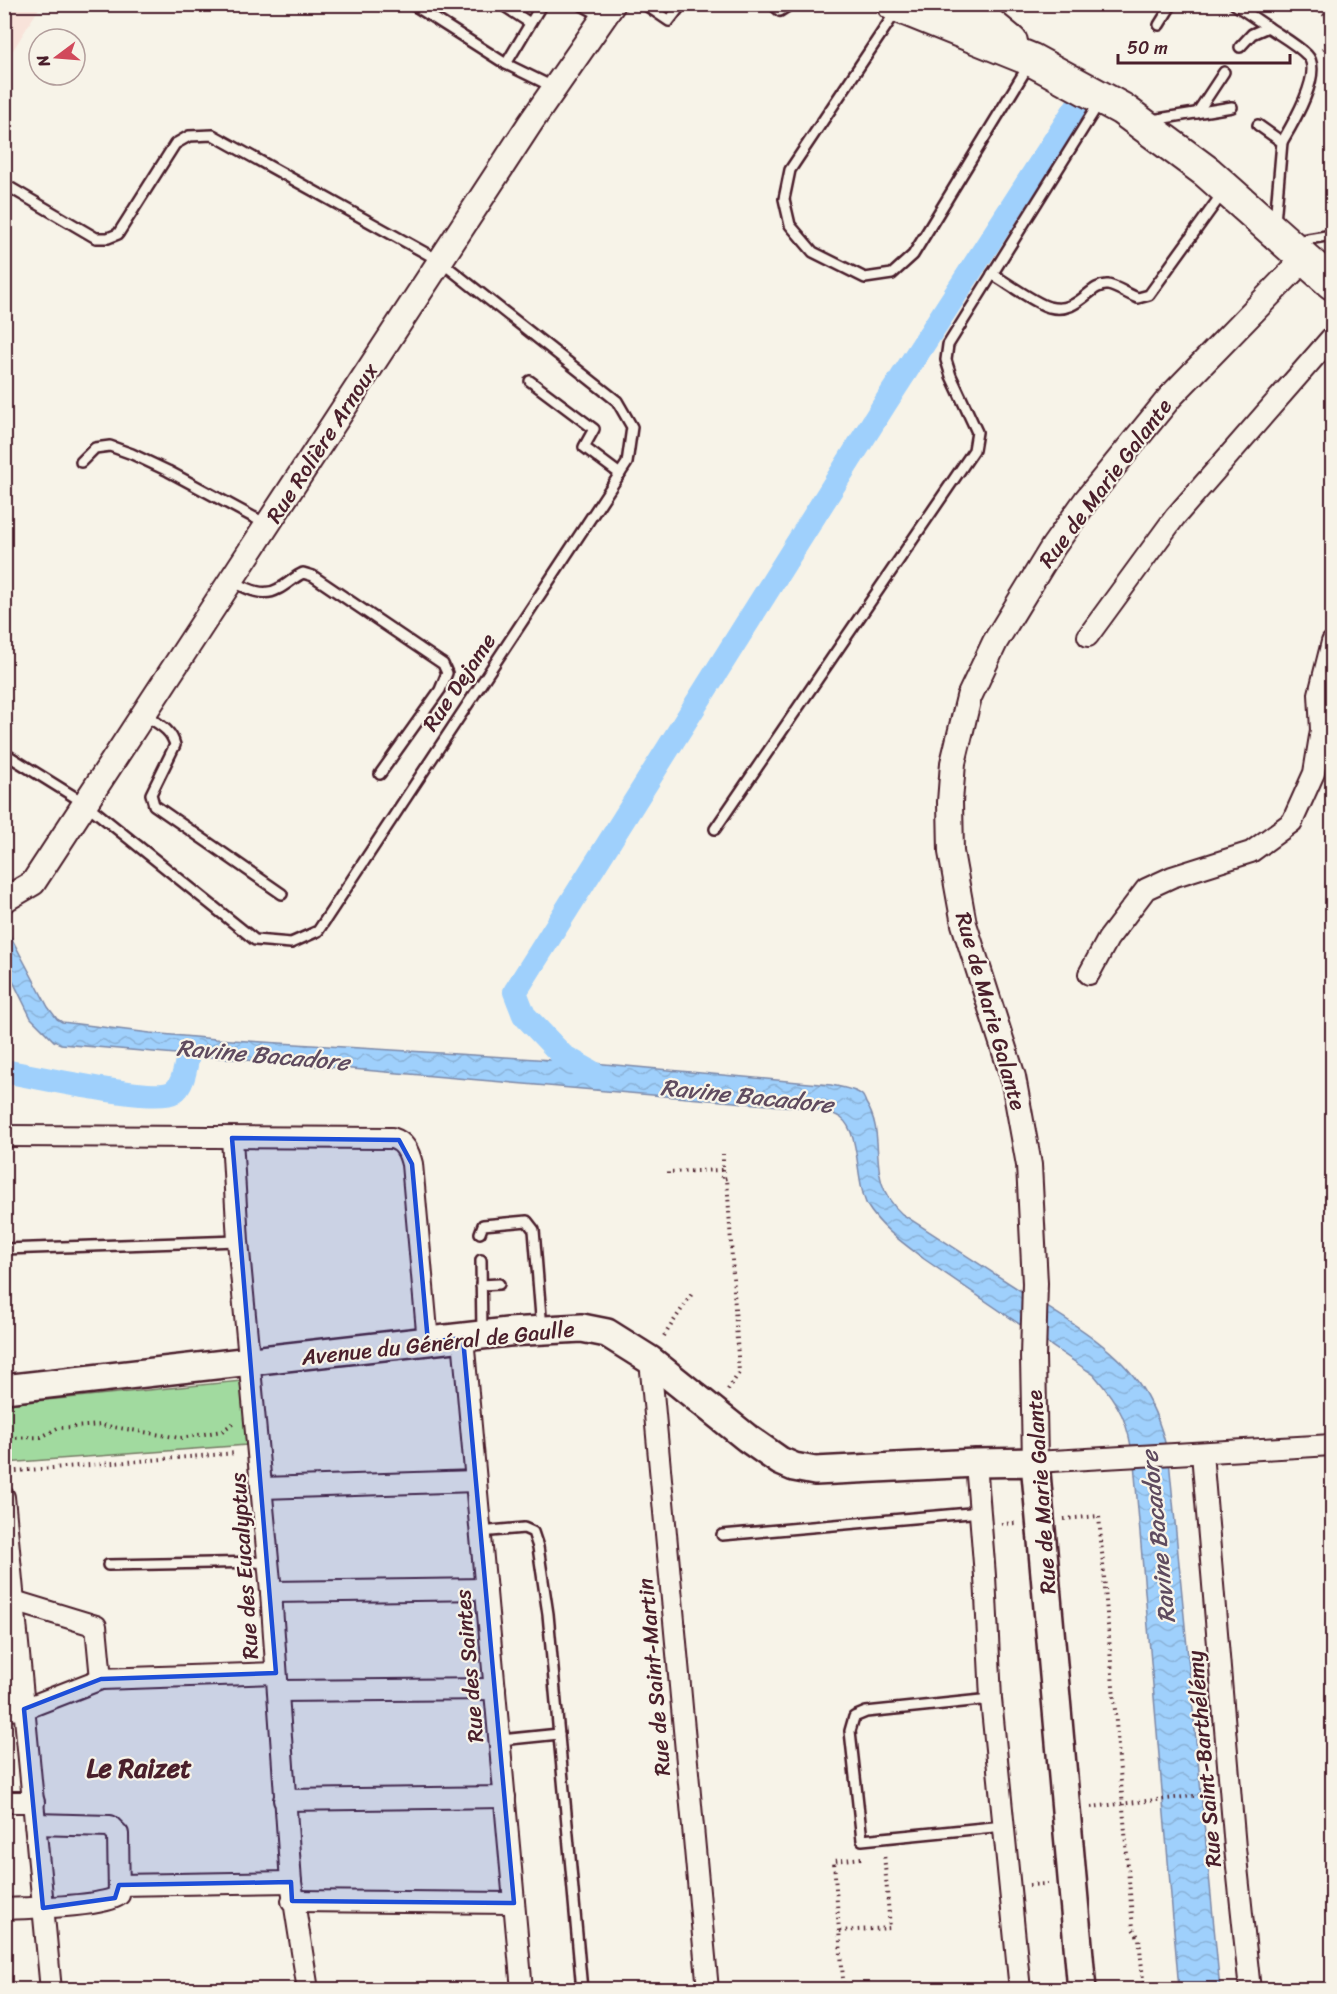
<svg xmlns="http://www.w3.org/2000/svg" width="1337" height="1994" font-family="Sriracha,sans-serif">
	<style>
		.built { fill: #f8e3da }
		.green { fill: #a1da9f; stroke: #767c65; stroke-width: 1.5 }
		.water { fill: url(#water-waves); stroke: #7d89a8; stroke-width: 1.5 }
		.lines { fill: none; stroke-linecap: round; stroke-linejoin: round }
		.canal { stroke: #9fd0fc; stroke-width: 24 }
		.service-casing { stroke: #4a1f2b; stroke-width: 14 }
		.minor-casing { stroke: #4a1f2b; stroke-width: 24 }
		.tertiary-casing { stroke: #4a1f2b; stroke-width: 28 }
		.secondary-casing { stroke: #4a1f2b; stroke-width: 32 }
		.primary-casing { stroke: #4a1f2b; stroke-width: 36 }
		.path { stroke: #4a1f2b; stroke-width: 4; stroke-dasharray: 1.5 4.5; stroke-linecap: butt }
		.service { stroke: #f7f3e8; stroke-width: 9 }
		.minor { stroke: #f7f3e8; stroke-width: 20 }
		.tertiary { stroke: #f7f3e8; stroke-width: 24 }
		.secondary { stroke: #f7f3e8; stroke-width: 27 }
		.primary { stroke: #f7f3e8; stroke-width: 32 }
		.marked { fill: #1d4ed8; fill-opacity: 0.2; stroke: #1d4ed8; stroke-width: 4.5; stroke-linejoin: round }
		.labels { text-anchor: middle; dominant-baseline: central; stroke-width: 4.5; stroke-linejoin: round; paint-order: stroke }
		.street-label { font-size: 22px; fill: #4a1f2b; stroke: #f7f3e8 }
		.water-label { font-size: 24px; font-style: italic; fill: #5f4b5f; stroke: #f7f3e8 }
		.quarter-label { font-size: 26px; font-weight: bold; fill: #4a1f2b; stroke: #f7f3e8 }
	</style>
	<defs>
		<pattern id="water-waves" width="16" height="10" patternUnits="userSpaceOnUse" patternTransform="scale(1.5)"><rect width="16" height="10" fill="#9fd0fc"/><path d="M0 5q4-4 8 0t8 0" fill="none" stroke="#8ab2d8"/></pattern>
	</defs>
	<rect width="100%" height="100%" fill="#f7f3e8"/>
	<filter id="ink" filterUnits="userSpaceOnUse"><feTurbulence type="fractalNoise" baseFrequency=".0167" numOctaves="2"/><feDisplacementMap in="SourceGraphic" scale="12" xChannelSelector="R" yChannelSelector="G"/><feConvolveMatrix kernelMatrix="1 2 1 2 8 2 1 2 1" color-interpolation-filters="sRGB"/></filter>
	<g filter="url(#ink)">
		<!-- built -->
		<polygon class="built" points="5,4 41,5 5,63 4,5"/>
		<!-- green -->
		<polygon class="green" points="241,1381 247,1445 5,1463 5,1404"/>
		<!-- water -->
		<path class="water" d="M 4,924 L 48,1007 L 57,1019 L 62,1022 L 150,1033 L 216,1039 L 583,1062 L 831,1085 C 840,1087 855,1089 862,1095 C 864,1097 865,1100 866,1103 C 889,1138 863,1179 902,1214 C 940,1239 979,1264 1018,1289 C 1059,1315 1116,1346 1142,1388 C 1156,1410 1164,1434 1169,1460 L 1220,1989 L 1179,1989 L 1134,1463 C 1128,1422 1121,1406 1094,1375 L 924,1259 C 903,1243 880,1227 867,1205 C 855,1182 861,1133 841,1118 C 825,1107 789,1107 769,1105 L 61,1044 L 54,1041 L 31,1018 L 5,965 Z"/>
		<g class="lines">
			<!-- canal -->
			<g class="canal">
				<path d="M 4,1071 C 31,1076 156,1103 173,1092 C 185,1085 186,1061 189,1050"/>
				<polyline points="600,1077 563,1056 524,1015 515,992 886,402 1077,106"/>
			</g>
			<!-- service casing -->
			<g class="service-casing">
				<g id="service">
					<polyline points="412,4 506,64 553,87"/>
					<polyline points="501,4 530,23"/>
					<polyline points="580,4 602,16"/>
					<polyline points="644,4 669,21 682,4"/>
					<polyline points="772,4 780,11 791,4"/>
					<polyline points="1234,4 1268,27"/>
					<polyline points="897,10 790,170 784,199 790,225 813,252 865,278 892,274 913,255 1030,63"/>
					<polyline points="1159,25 1172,4"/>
					<path d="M 1240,47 L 1252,34 L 1268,27 C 1281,36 1296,44 1307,55 C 1324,72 1292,125 1282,142"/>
					<polyline points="506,64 542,4"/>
					<polyline points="1197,113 1224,72"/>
					<polyline points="1152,120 1232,107"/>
					<polyline points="1258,125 1282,142 1275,222"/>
					<polyline points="4,184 96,238 108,238 118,234 175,144 189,136 213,135 440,261 617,401 632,427 627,463 318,931 291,943 255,940 86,804 4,753"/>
					<polyline points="1296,241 1332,235"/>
					<path d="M 992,274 C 1006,282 1036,304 1049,307 C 1079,315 1089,283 1108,285 C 1118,287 1129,295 1138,298 L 1149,295 L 1222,194"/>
					<polyline points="530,381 594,429 584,447 620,474"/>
					<polyline points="81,462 95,448 110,446 132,454 168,471 266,524"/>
					<path d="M 232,581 C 246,588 263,598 278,589 C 287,585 294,577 303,573 L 313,576 L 443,664 L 447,673 L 440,690 L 380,774"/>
					<path d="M 145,715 C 158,724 171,729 175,745 L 151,794 L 154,805 L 282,894"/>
					<polyline points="715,829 974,450 977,432 951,376 946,360 948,345 1099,103"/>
					<polyline points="480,1233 483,1225 527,1221 534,1230 542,1329"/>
					<polyline points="4,1249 238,1241"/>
					<polyline points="481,1260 482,1333"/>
					<polyline points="481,1285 499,1284"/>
					<polyline points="480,1532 524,1528 533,1532 538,1547 548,1614 582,1990"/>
					<polyline points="722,1535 981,1512"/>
					<polyline points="108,1565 269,1562"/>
					<polyline points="991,1699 866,1712 854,1717 850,1731 862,1840 1004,1826"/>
					<polyline points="500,1740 559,1734"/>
				</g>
			</g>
			<!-- minor casing -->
			<g class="minor-casing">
				<g id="minor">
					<polyline points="1088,636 1175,517 1332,337"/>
					<polyline points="1089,974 1108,939 1146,889 1172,877 1251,852 1292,822 1314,773 1321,730 1319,694 1332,642"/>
					<path d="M 4,1136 L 392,1138 C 405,1142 409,1152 412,1164 L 428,1342"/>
					<polyline points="232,1138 238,1241 271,1592 291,1882 308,1990"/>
					<polyline points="463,1338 522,1990"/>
					<polyline points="650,1360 708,1990"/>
					<polyline points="1202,1453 1235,1848 1250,1990"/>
					<polyline points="1035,1462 1332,1445"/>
					<polyline points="976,1463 985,1576 991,1699 1020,1990"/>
					<polyline points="263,1488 476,1481"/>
					<polyline points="4,1497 51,1990"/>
					<polyline points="271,1592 486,1589"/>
					<polyline points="4,1600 14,1601 96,1626 101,1679"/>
					<polyline points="278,1691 495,1689"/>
					<polyline points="4,1710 24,1709 101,1679 276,1673"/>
					<polyline points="284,1800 505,1797"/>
					<polyline points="4,1802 34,1802"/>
					<polyline points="119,1885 291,1882"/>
					<polyline points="292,1901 514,1903"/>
					<path d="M 4,1909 C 26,1908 105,1907 119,1895 L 118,1834 L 110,1826 L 35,1824"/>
				</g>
			</g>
			<!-- tertiary casing -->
			<g class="tertiary-casing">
				<g id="tertiary">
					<polyline points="4,900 33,883 531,122 613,4"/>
					<polyline points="1035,1462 1033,1357 1035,1283 1029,1165 1013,1077 964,924 951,852 950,802 953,763 969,697 995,642 1053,547 1087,499 1171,396 1305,258"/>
				</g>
			</g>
			<!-- secondary casing -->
			<g class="secondary-casing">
				<polyline id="secondary" points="4,1389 508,1332 582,1328 607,1333 650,1360 747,1438 780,1461 794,1467 815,1471 976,1463 1035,1462 1082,1990"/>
			</g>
			<!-- primary casing -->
			<g class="primary-casing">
				<g id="primary">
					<polyline points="893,4 1032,60 1122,109 1207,172 1332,283"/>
					<polyline points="965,4 1011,42"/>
				</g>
			</g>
			<!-- path -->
			<g class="path">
				<polyline points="1308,4 1332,20"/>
				<polyline points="1322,49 1332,36"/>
				<polyline points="723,1170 722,1179 727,1178 739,1373 727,1391"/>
				<polyline points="668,1174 668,1172 723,1170 723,1154"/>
				<polyline points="664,1336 693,1292"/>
				<polyline points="4,1438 41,1437 58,1428 101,1425 180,1438 222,1431 235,1422"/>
				<polyline points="4,1472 237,1453"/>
				<polyline points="1064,1519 1099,1516 1133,1929 1139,1938 1144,1990"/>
				<polyline points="1001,1524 1018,1523"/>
				<polyline points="1091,1807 1212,1794"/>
				<polyline points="1029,1885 1048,1884"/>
				<polyline points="839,1931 834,1861 862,1858"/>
				<polyline points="844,1990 839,1931 890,1928 884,1853"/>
			</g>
			<!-- service -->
			<use href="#service" class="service"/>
			<!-- minor -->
			<use href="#minor" class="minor"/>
			<!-- tertiary -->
			<use href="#tertiary" class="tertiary"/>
			<!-- secondary -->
			<use href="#secondary" class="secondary"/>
			<!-- primary -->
			<use href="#primary" class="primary"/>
		</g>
	</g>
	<!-- marked area -->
	<path class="marked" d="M 232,1138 L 399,1140 L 412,1164 L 428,1342 L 463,1338 L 514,1903 L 292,1901 L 291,1882 L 119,1885 L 115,1898 L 43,1908 L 24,1709 L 101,1679 L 276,1673 Z"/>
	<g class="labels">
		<!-- street labels -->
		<g class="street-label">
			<text transform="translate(322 443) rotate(-57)">Rue Rolière Arnoux</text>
			<text transform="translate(1105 483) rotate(-53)">Rue de Marie Galante</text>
			<text transform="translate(459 682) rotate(-56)">Rue Dejame</text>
			<text transform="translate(991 1011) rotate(74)">Rue de Marie Galante</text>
			<text transform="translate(438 1343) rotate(-6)">Avenue du Général de Gaulle</text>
			<text transform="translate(1041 1492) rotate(-94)">Rue de Marie Galante</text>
			<text transform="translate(244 1566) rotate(-94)">Rue des Eucalyptus</text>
			<text transform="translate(469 1666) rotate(-95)">Rue des Saintes</text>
			<text transform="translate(654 1677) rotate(-95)">Rue de Saint-Martin</text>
			<text transform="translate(1204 1759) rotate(-95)">Rue Saint-Barthélémy</text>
		</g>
		<!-- water labels -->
		<g class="water-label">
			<text transform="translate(263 1055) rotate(5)">Ravine Bacadore</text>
			<text transform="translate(747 1096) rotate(6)">Ravine Bacadore</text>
			<text transform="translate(1158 1537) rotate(-96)">Ravine Bacadore</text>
		</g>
		<!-- quarter labels -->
		<g class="quarter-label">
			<text x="139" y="1768">Le Raizet</text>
		</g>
	</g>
	<!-- margin -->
	<rect width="1337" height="1994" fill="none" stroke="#f7f3e8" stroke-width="24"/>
	<rect x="12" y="12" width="1313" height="1970" fill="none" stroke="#4a1f2b" stroke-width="2" filter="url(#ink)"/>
	<!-- north arrow -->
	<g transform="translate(57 57) rotate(254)"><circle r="28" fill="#f7f3e8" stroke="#b29e9c" stroke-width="1.5"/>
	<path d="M0-4.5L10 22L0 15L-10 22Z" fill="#d1495b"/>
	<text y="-9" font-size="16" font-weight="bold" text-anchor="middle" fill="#4a1f2b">N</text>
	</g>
	<!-- scale -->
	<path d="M1118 54v9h172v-9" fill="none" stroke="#4a1f2b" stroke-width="3"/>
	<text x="1127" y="54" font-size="18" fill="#4a1f2b" stroke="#f7f3e8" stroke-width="4.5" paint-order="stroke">50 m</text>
</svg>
